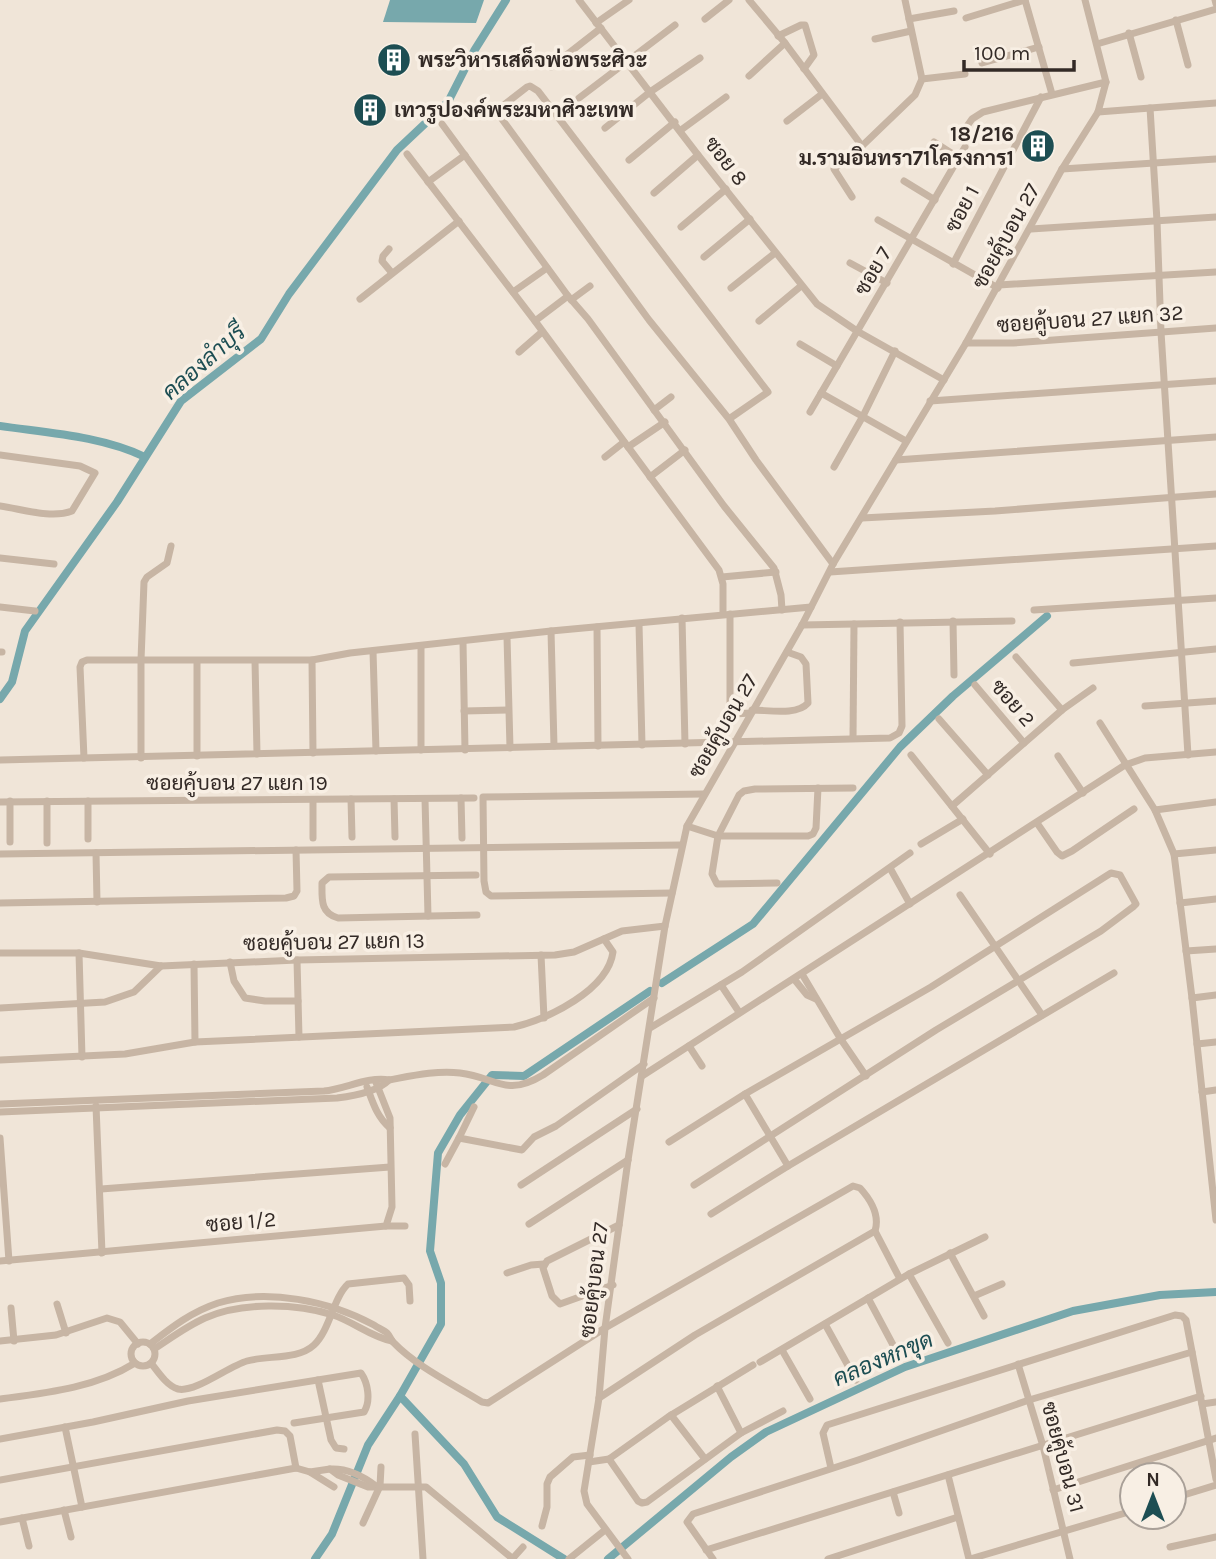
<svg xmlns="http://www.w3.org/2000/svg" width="1216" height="1559" font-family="Karla,Sarabun,sans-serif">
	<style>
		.water { fill: #77a8ac }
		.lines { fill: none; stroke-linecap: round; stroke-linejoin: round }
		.canal { stroke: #77a8ac; stroke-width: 8 }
		.minor { stroke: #c7b5a4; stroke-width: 7 }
		.labels { text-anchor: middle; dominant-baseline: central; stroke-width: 7; stroke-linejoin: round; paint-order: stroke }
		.poi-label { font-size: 21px; font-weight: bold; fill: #332a26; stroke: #f8efe4; text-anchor: start }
		.street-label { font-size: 21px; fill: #332a26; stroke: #f8efe4 }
		.water-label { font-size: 23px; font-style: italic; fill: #1d4e53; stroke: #f8efe4 }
	</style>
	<rect width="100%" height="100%" fill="#f0e5d8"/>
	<!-- water -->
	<polygon class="water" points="390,0 484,0 476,23 383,22"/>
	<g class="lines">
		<!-- canal -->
		<g class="canal">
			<path d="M 0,426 C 48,433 101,436 145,457"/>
			<polyline points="0,699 12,682 25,631 117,502 181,401 261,339 289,294 397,150 448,102 474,51 506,0"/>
			<polyline points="662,983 753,924 900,747 953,696 1047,616"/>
			<polyline points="400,1396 441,1324 441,1283 430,1251 438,1153 460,1115 492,1075 524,1076 650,991"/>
			<polyline points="315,1559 332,1534 368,1445 400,1396 464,1464 497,1517 564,1559"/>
			<polyline points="608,1559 731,1457 766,1432 905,1367 1073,1311 1160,1295 1216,1292"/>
		</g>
		<!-- minor -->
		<g class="minor">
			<polyline points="579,0 698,155 817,304 857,331 944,380"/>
			<polyline points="749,0 785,43 862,146"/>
			<polyline points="1025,0 1052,94"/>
			<polyline points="1215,0 1216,4"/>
			<polyline points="966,18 1025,0"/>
			<polyline points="705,19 729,0"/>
			<polyline points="909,19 954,11"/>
			<polyline points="1176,20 1188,65"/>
			<polyline points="596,23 629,0"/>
			<polyline points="1129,33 1141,77"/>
			<polyline points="778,36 801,25 805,25 814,55 804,69"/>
			<polyline points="875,39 911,31"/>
			<polyline points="1097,44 1216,9"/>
			<polyline points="982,63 1039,47"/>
			<polyline points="551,67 601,28"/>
			<polyline points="749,76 785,43"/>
			<polyline points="922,79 965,74"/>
			<polyline points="579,98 675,25"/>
			<polyline points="1150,108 1157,221 1161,332 1188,755"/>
			<polyline points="1098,112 1216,103"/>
			<polyline points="787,121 822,94"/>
			<polyline points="442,124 568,296 588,319 724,506 774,568 781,595 782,610"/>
			<polyline points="605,128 650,92 700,58"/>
			<polyline points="965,129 972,119 983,112 1106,82"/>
			<polyline points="681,130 726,97"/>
			<polyline points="934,142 959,158"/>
			<polyline points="407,154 535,321 719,570 723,584 723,614"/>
			<polyline points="629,160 675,122"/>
			<polyline points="1062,169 1216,159"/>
			<polyline points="904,181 935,200"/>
			<polyline points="428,182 465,155"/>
			<polyline points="654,193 698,155"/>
			<polyline points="852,197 834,169 862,146 915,95 922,79 905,0"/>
			<polyline points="878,220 998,288"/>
			<polyline points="681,227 726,189"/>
			<polyline points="1031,229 1216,217"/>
			<polyline points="389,249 383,256 382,261 392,273"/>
			<polyline points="704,257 750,219"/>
			<polyline points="850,263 887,283"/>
			<polyline points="953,264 1041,97"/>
			<polyline points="999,285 1216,272"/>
			<polyline points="731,288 775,253"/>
			<polyline points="513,292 547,268"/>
			<polyline points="360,299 459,221"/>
			<polyline points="571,300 590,286"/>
			<polyline points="535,321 568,296"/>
			<polyline points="759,321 801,286"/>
			<polyline points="966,343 1013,343 1216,328"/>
			<polyline points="800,344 837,366"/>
			<polyline points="519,352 542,332"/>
			<polyline points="821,393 906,441"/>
			<polyline points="930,401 1216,381"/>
			<polyline points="654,410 671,397"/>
			<polyline points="810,412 965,147"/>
			<polyline points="729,419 768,392 538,91 530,86 527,87 496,111 649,320 729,419 756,460 833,564"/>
			<polyline points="628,447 665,422"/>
			<path d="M 0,455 L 80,466 L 95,473 L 72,511 C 51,519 22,509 0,506"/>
			<polyline points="605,457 624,442"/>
			<polyline points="896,460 1216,437"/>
			<polyline points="834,467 863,416 895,351"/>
			<polyline points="650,477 685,450"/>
			<polyline points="862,518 995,511 1216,494"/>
			<polyline points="0,558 54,564"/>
			<polyline points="830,572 1216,546"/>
			<polyline points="722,577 776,572"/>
			<polyline points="0,607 35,611"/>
			<polyline points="1034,610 1216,598"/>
			<polyline points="730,614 730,710 735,714 750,713"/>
			<polyline points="682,618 685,744"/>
			<polyline points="953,621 954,675"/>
			<polyline points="639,624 642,745"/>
			<polyline points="802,625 1012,621"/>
			<polyline points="597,627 598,746"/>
			<polyline points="551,631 554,746"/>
			<polyline points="507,637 510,748"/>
			<polyline points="463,642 465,750"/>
			<polyline points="421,647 421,750"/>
			<polyline points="373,651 376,751"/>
			<polyline points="0,652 2,652"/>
			<polyline points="1016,657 1062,710"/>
			<polyline points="312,660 313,753"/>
			<polyline points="197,661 197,756"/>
			<polyline points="255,661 257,754"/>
			<polyline points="1073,663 1216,649"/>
			<polyline points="975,685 1024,743"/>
			<polyline points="1145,706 1216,701"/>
			<path d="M 752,710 C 768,710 797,716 808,703 L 806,664 L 801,657 L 787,652"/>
			<polyline points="464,711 508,710"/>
			<polyline points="939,719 988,775"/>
			<polyline points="1100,723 1155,810 1174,854 1192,998 1216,1220"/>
			<polyline points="853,738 854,624"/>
			<polyline points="911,755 990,854"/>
			<polyline points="1058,756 1083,793"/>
			<polyline points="84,758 80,667 82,662 87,660 312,660 350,653 551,631 811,607"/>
			<polyline points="141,758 141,660 144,582 147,577 167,563 171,546"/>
			<polyline points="0,760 890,738 899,733 902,726 900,622"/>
			<polyline points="461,798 462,838"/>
			<polyline points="351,799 352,837"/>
			<polyline points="394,799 395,837"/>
			<polyline points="425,799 428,916"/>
			<polyline points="313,800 313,838"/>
			<polyline points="47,801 47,843"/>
			<polyline points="88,801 88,839"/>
			<polyline points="0,802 474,798"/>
			<polyline points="952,806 1062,710 1093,688"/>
			<polyline points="1155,810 1216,802"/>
			<polyline points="1037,823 1057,852 1062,856 1072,851 1134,809"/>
			<polyline points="687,826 718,836 808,836 813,834 816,828 818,788"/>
			<polyline points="10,842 10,801"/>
			<polyline points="921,844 963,819"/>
			<polyline points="96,853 97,902"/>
			<polyline points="0,854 681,845"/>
			<polyline points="1174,854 1216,850"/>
			<polyline points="890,868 910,904"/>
			<path d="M 476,875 L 329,877 L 322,883 C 322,899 320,913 338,918 L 477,915"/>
			<polyline points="777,883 717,884 712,874 718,836 739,795 744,791 755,789 853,788"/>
			<polyline points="672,893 491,896 486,892 484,881 483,797 703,794"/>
			<polyline points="960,895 1042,1015"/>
			<polyline points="0,903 286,898 294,896 297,891 296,850"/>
			<polyline points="1180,903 1216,899"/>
			<polyline points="1186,951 1216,949"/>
			<polyline points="0,953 79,953 161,966 297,960 555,955 574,952 622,931 665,926"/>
			<polyline points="79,953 82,1057"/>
			<polyline points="541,955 544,1018"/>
			<polyline points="297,960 299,1037"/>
			<polyline points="230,962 234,981 245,998 265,1001 298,1001"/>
			<polyline points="194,964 195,1042"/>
			<polyline points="802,974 840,1038 866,1076"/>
			<polyline points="794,979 807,995 816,999"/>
			<polyline points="721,985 739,1012"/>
			<polyline points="1192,998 1216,995"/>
			<polyline points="0,1008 105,1002 134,992 161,966"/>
			<polyline points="650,1028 742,972 910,853"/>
			<polyline points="1197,1044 1216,1042"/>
			<polyline points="689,1046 702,1066"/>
			<path d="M 0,1060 L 125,1054 L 195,1042 L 514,1027 C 548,1019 608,990 613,952 L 604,939"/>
			<polyline points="642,1076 1125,765 1145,758 1216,752"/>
			<path d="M 367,1087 C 373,1103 377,1117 390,1128"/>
			<polyline points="1202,1092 1216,1090"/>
			<polyline points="745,1094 788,1166"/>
			<path d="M 0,1104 L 324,1091 C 345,1089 369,1076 389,1080 C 411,1076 437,1070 460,1073 C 496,1077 505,1098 543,1075 L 654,998"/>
			<polyline points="96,1106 102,1253"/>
			<polyline points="474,1107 459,1138 522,1150 534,1137 556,1126 644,1064"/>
			<path d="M 0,1112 L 337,1098 C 354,1096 377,1092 389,1080"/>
			<polyline points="0,1138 9,1261"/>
			<polyline points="669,1142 745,1094 931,987 1111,873 1120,875 1136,904 1133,907 1101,931 936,1030 694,1185"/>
			<polyline points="445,1164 459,1138"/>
			<polyline points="521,1185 637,1109"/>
			<polyline points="101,1189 390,1167"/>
			<polyline points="711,1214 788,1166 1114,973"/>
			<polyline points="529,1224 628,1160"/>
			<polyline points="386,1226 405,1226"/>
			<polyline points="950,1253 984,1316"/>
			<polyline points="0,1261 386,1226 392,1207 390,1118 375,1080"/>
			<polyline points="507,1273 531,1265 544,1264"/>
			<polyline points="909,1274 948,1343"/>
			<polyline points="613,1285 560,1304 552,1296 543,1268 547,1261 619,1225"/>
			<polyline points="974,1296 1002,1284"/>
			<polyline points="868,1298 900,1358"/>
			<polyline points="57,1304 66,1333"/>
			<polyline points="11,1308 14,1341"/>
			<polyline points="825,1324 856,1380"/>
			<polyline points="0,1341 56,1335 107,1318 120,1322 138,1344"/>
			<circle cx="143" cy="1354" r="12"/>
			<path d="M 150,1344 C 172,1327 191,1312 218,1303 C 267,1288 330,1301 374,1325 C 378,1328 384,1330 387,1333 C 390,1336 391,1340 393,1342 C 417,1367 453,1384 482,1402 L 488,1403 L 605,1328 L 853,1186 L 860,1188 C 870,1199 880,1215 875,1231 L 900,1279"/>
			<path d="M 154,1349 C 171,1338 187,1326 205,1318 C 241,1302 296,1303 333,1315 C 354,1322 371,1337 392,1341"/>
			<polyline points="782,1350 810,1399"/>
			<polyline points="760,1362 909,1274 985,1237"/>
			<path d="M 151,1363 C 158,1372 167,1386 178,1389 C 195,1393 229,1366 247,1361 C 268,1355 298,1360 314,1345 C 330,1330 333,1298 348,1284 L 404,1278 L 409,1285 L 410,1301"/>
			<polyline points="1018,1364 1043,1446 1070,1559"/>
			<polyline points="318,1380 331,1440 336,1448 344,1449"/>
			<polyline points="717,1386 741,1433"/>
			<polyline points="599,1398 695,1335 875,1231"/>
			<path d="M 0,1399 C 46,1393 95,1388 135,1363"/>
			<polyline points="1202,1404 1216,1402"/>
			<polyline points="671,1415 705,1459"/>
			<polyline points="65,1427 82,1507"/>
			<polyline points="415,1434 423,1559"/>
			<path d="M 0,1439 L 93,1422 L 188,1401 L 361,1373 C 368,1383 371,1401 364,1412 L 294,1423"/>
			<polyline points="609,1459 638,1501 642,1503 647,1502 741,1433 783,1411"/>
			<polyline points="589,1462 609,1459 668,1417 753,1365"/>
			<polyline points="831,1468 823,1433 827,1425 1175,1315 1182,1316 1186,1320 1216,1479"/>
			<path d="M 330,1469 C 347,1468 363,1476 376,1486"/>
			<polyline points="310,1472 334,1487"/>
			<polyline points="948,1475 969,1559"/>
			<polyline points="0,1480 277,1430 285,1431 290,1436 296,1468"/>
			<polyline points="1053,1490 1216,1438"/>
			<polyline points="893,1492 899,1513"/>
			<polyline points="1174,1498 1216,1485"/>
			<polyline points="64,1510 71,1537"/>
			<polyline points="22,1518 29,1546"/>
			<polyline points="0,1522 296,1468 310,1472 330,1469 338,1475 368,1487 426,1487 513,1559"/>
			<polyline points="363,1523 380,1486 381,1467"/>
			<polyline points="542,1526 547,1507 547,1484 550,1477 573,1457 590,1455"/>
			<polyline points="1170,1547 1216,1537"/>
			<polyline points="706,1550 1201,1396"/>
			<polyline points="513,1558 523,1547"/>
			<polyline points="569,1559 605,1530"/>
			<polyline points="628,1559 587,1504 584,1491 599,1398 605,1328 628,1160 665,926 687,826 802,625 833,564 966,343 1062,169 1098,112 1106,82 1085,0"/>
			<polyline points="713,1559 687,1522 693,1514 858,1460 1029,1400 1192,1352"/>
			<polyline points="828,1559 958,1517"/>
			<polyline points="970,1559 1132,1511"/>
		</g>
	</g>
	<!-- icons -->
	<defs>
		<g id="building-disc" transform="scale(1.75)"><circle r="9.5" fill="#1d4e53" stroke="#f8efe4"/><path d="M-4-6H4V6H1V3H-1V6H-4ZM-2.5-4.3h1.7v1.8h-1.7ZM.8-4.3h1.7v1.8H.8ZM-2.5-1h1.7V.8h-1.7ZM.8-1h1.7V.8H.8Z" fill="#fff"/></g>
	</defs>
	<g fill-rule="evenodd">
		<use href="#building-disc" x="394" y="60"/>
		<use href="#building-disc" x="370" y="110"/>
		<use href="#building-disc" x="1038" y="146"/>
	</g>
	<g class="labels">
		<!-- poi labels -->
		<g class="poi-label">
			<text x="418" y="60">พระวิหารเสด็จพ่อพระศิวะ</text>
			<text x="394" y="110">เทวรูปองค์พระมหาศิวะเทพ</text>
			<text x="1014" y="134" text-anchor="end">18/216<tspan x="1014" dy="24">ม.รามอินทรา71โครงการ1</tspan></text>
		</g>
		<!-- street labels -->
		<g class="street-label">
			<text transform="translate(726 161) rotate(52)">ซอย 8</text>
			<text transform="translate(962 209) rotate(-62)">ซอย 1</text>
			<text transform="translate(1006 236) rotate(-61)">ซอยคู้บอน 27</text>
			<text transform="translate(873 271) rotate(-60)">ซอย 7</text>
			<text transform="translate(1090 319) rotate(-4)">ซอยคู้บอน 27 แยก 32</text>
			<text transform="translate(1013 703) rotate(49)">ซอย 2</text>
			<text transform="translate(723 726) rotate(-60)">ซอยคู้บอน 27</text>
			<text x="237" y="783">ซอยคู้บอน 27 แยก 19</text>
			<text transform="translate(334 942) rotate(-1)">ซอยคู้บอน 27 แยก 13</text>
			<text transform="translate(241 1222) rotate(-5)">ซอย 1/2</text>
			<text transform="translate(594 1280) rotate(-83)">ซอยคู้บอน 27</text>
			<text transform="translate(1063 1457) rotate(75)">ซอยคู้บอน 31</text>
		</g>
		<!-- water labels -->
		<g class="water-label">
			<text transform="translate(204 362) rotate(-41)">คลองลำบุรี</text>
			<text transform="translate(883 1359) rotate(-23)">คลองหกขุด</text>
		</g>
	</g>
	<!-- north arrow -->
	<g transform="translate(1153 1496)"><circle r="33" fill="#f8efe4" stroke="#a9a098" stroke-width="2"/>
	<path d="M0-5L12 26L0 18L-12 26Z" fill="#1d4e53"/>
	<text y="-10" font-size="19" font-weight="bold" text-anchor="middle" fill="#332a26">N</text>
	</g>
	<!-- scale -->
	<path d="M964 60v10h110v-10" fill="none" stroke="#332a26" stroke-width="3.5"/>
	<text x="974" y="60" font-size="21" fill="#332a26" stroke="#f8efe4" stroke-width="5" paint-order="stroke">100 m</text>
</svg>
